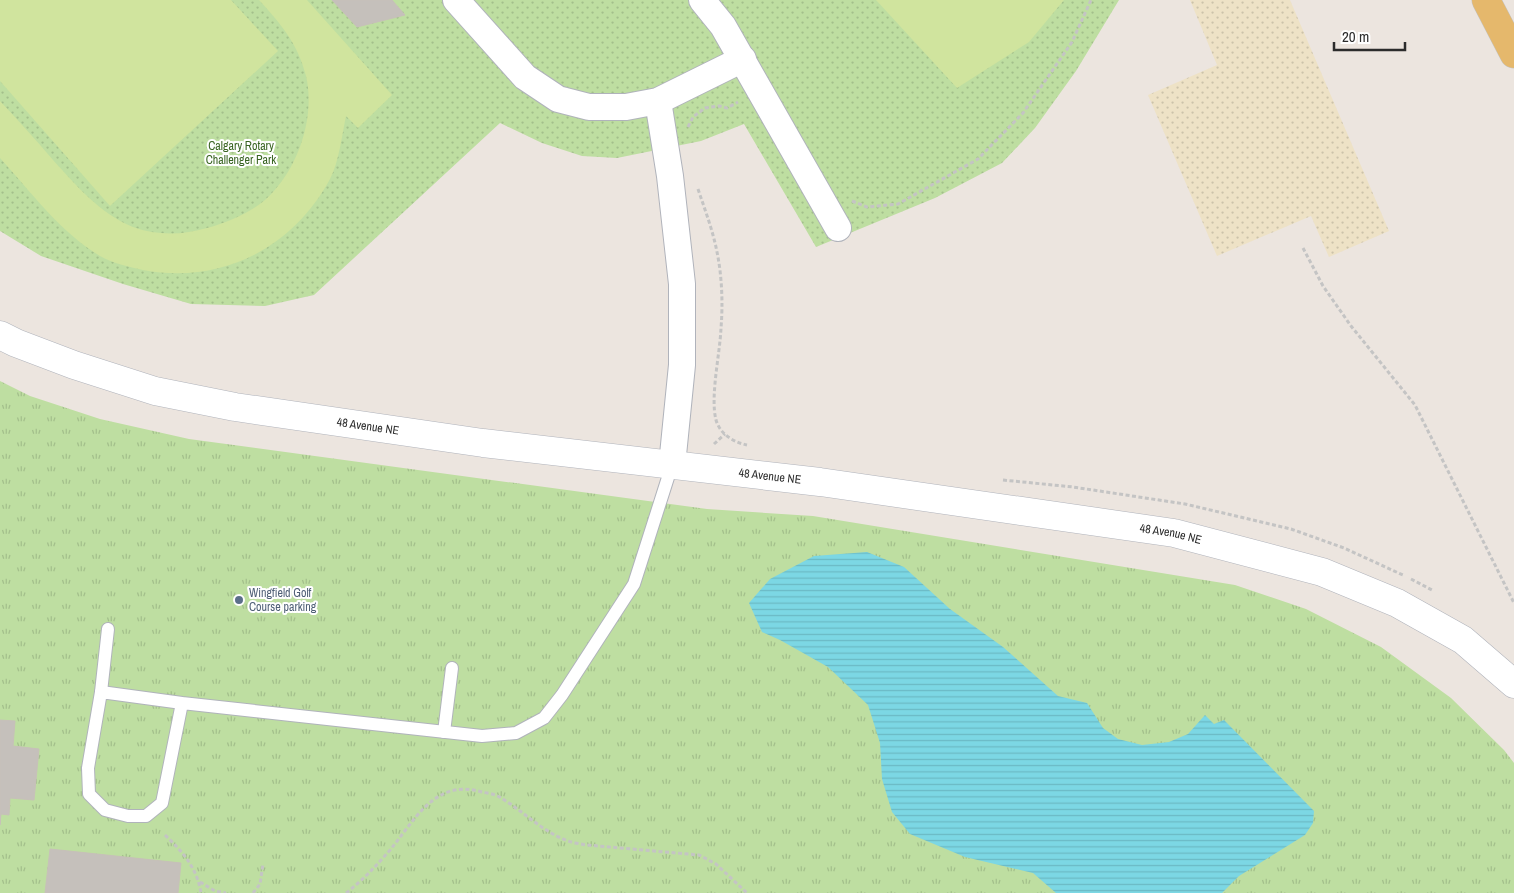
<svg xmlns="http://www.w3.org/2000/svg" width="1514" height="893" font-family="'Archivo Narrow',sans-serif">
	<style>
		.grass { fill: url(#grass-tufts) }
		.sand { fill: url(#sand-dots) }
		.park { fill: url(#park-dots) }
		.pitch { fill: #d0e49e }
		.water { fill: url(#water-rules) }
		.building { fill: #c5c0bb; stroke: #c7c0b9 }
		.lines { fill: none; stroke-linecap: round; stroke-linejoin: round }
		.service-casing { stroke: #b0b3bb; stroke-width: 14 }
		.minor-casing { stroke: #b0b3bb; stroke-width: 28 }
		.tertiary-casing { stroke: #b0b3bb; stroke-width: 29 }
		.primary-casing { stroke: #c4c4c4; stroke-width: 29 }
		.path { stroke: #c4c4c4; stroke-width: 3; stroke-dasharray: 4 2.5; stroke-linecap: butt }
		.service { stroke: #fff; stroke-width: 12 }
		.minor { stroke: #fff; stroke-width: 26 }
		.tertiary { stroke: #fff; stroke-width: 28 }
		.primary { stroke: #e5b86c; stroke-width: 28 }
		.service-dot { fill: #5c6f8a; stroke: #fff; stroke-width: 2 }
		.labels { text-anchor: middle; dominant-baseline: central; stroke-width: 4; stroke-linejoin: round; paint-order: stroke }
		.park-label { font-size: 12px; fill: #386321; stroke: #fff }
		.street-label { font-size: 12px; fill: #2c2c2c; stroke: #fff }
		.service-label { font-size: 12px; fill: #4e5e75; stroke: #fff; text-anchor: start }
	</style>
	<defs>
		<pattern id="grass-tufts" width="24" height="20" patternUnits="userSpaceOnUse" patternTransform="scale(1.25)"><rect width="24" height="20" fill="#bedea1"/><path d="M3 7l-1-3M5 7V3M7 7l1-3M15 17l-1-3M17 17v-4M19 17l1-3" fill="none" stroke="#a3bf8b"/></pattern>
		<pattern id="sand-dots" width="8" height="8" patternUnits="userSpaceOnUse" patternTransform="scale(1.25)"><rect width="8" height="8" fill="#eee2c6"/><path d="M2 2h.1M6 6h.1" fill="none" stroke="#ccc2aa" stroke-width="1.8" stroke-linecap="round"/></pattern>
		<pattern id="park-dots" width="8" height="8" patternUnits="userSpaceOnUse" patternTransform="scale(1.25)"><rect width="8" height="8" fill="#bedea1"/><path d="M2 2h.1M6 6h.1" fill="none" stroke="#a3bf8b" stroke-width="1.8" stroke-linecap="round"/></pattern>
		<pattern id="water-rules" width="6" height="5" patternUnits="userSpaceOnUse" patternTransform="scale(1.25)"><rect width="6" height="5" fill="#7cd7e4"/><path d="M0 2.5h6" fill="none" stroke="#6bb9c4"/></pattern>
	</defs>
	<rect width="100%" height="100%" fill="#ece5df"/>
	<!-- grass -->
	<polygon class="grass" points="0,381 30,396 100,419 189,439 707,509 813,516 1235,585 1306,609 1381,647 1451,698 1504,750 1514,763 1514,893 0,893"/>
	<!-- sand -->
	<polygon class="sand" points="1190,0 1290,0 1389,231 1329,257 1311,216 1217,256 1148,95 1217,65"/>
	<!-- park -->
	<polygon class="park" points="0,0 1119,0 1076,71 1035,128 1002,163 935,198 816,247 744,124 701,141 617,158 582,156 542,143 500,123 314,295 265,306 191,304 123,284 41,256 0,231"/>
	<!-- pitch -->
	<g class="pitch">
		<polygon points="0,0 231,0 278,51 110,206 0,81"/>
		<path d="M 259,0 L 307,0 L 392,95 L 358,128 L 346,116 C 342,135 339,162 330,179 C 293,248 221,285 143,270 C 129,267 112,263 100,256 C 60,232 31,192 0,158 L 0,101 C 18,120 36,140 53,160 C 77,186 99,213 133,227 C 158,236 183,235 207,228 C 228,222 248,214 265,200 C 297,172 316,118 306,76 C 298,44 281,24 259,0 Z"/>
		<polygon points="876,0 1064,0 1029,42 957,88"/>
	</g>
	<!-- water -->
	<polygon class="water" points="867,552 904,567 950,609 1003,647 1058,696 1087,703 1103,728 1118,739 1142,745 1169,742 1188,734 1205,715 1214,724 1224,720 1314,811 1313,823 1305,835 1239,876 1222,893 1056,893 1033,873 965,857 910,834 892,812 882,779 880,743 868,705 828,667 780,640 762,632 749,603 770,579 814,556"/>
	<!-- building -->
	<g class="building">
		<polygon points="332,0 392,0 405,15 357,27"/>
		<polygon points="0,720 15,721 13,746 39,749 34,800 10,798 9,815 1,814 0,825"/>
		<polygon points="50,849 181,863 178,893 45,893"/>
	</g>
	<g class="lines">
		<!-- service casing -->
		<g class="service-casing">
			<g id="service">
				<polyline points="101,692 108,629"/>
				<polyline points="182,703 162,803 146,816 128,816 105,810 89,794 88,768 101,692 182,703 482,736 516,733 544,718 562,695 634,584 672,465"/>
				<polyline points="444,732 452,668"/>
			</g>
		</g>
		<!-- minor casing -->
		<g class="minor-casing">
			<g id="minor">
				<polyline points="456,0 525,77 558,99 589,107 626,107 658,101 743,59"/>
				<polyline points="702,0 723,26 838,228"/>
				<polyline points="658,101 670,176 682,284 682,365 672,465"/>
			</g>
		</g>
		<!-- tertiary casing -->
		<g class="tertiary-casing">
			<g id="tertiary">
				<path id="s1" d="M 0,335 L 16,343 L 74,365 L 155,391 L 235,407 L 483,443 L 820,482 L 1174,533 L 1322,572 L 1397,603 L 1463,640 L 1514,684"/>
			</g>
		</g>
		<!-- primary casing -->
		<g class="primary-casing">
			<polyline id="primary" points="1486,0 1514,54"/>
		</g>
		<!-- path -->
		<g class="path">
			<polyline points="688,127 693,117 705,108 719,106 727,108 738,102"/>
			<path d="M 698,189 C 705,210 713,231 717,252 C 722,276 723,304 721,328 C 720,354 710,396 716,420 C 720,434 733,442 747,445"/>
			<polyline points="852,201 867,207 898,204 978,159 1023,113 1072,42 1091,0"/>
			<polyline points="1303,248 1323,286 1351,326 1415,405 1514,603"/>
			<polyline points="714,444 725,434"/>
			<polyline points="1003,480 1073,487 1185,504 1291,529 1344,548 1405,576"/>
			<polyline points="1411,579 1432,590"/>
			<path d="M 165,835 C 183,852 197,868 201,893"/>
			<polyline points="200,882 215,891 226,893"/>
			<polyline points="253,893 260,884 263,864"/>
			<path d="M 346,893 C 362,881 376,866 390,850 C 415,820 435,778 482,792 C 488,793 495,794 501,798 C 523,811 543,832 568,841 C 574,843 581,844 587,845 L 699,855 L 716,864 L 747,893"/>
		</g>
		<!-- service -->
		<use href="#service" class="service"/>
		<!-- minor -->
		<use href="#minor" class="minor"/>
		<!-- tertiary -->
		<use href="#tertiary" class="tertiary"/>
		<!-- primary -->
		<use href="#primary" class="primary"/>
	</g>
	<!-- markers -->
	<circle class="service-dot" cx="239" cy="600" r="5"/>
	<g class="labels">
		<!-- park labels -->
		<g class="park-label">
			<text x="241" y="146">Calgary Rotary<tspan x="241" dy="14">Challenger Park</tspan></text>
		</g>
		<!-- street labels -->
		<g class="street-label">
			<text stroke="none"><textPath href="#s1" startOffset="381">48 Avenue NE</textPath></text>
			<text stroke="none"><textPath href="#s1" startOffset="786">48 Avenue NE</textPath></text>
			<text stroke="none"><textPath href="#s1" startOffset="1191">48 Avenue NE</textPath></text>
		</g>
		<!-- service labels -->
		<g class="service-label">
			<text x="249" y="593">Wingfield Golf<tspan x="249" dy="14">Course parking</tspan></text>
		</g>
	</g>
	<!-- scale -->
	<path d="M1334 42v8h71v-8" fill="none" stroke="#2c2c2c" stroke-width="2.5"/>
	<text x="1342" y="42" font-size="15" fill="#2c2c2c" stroke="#ffffff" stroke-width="4" paint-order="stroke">20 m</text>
</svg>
